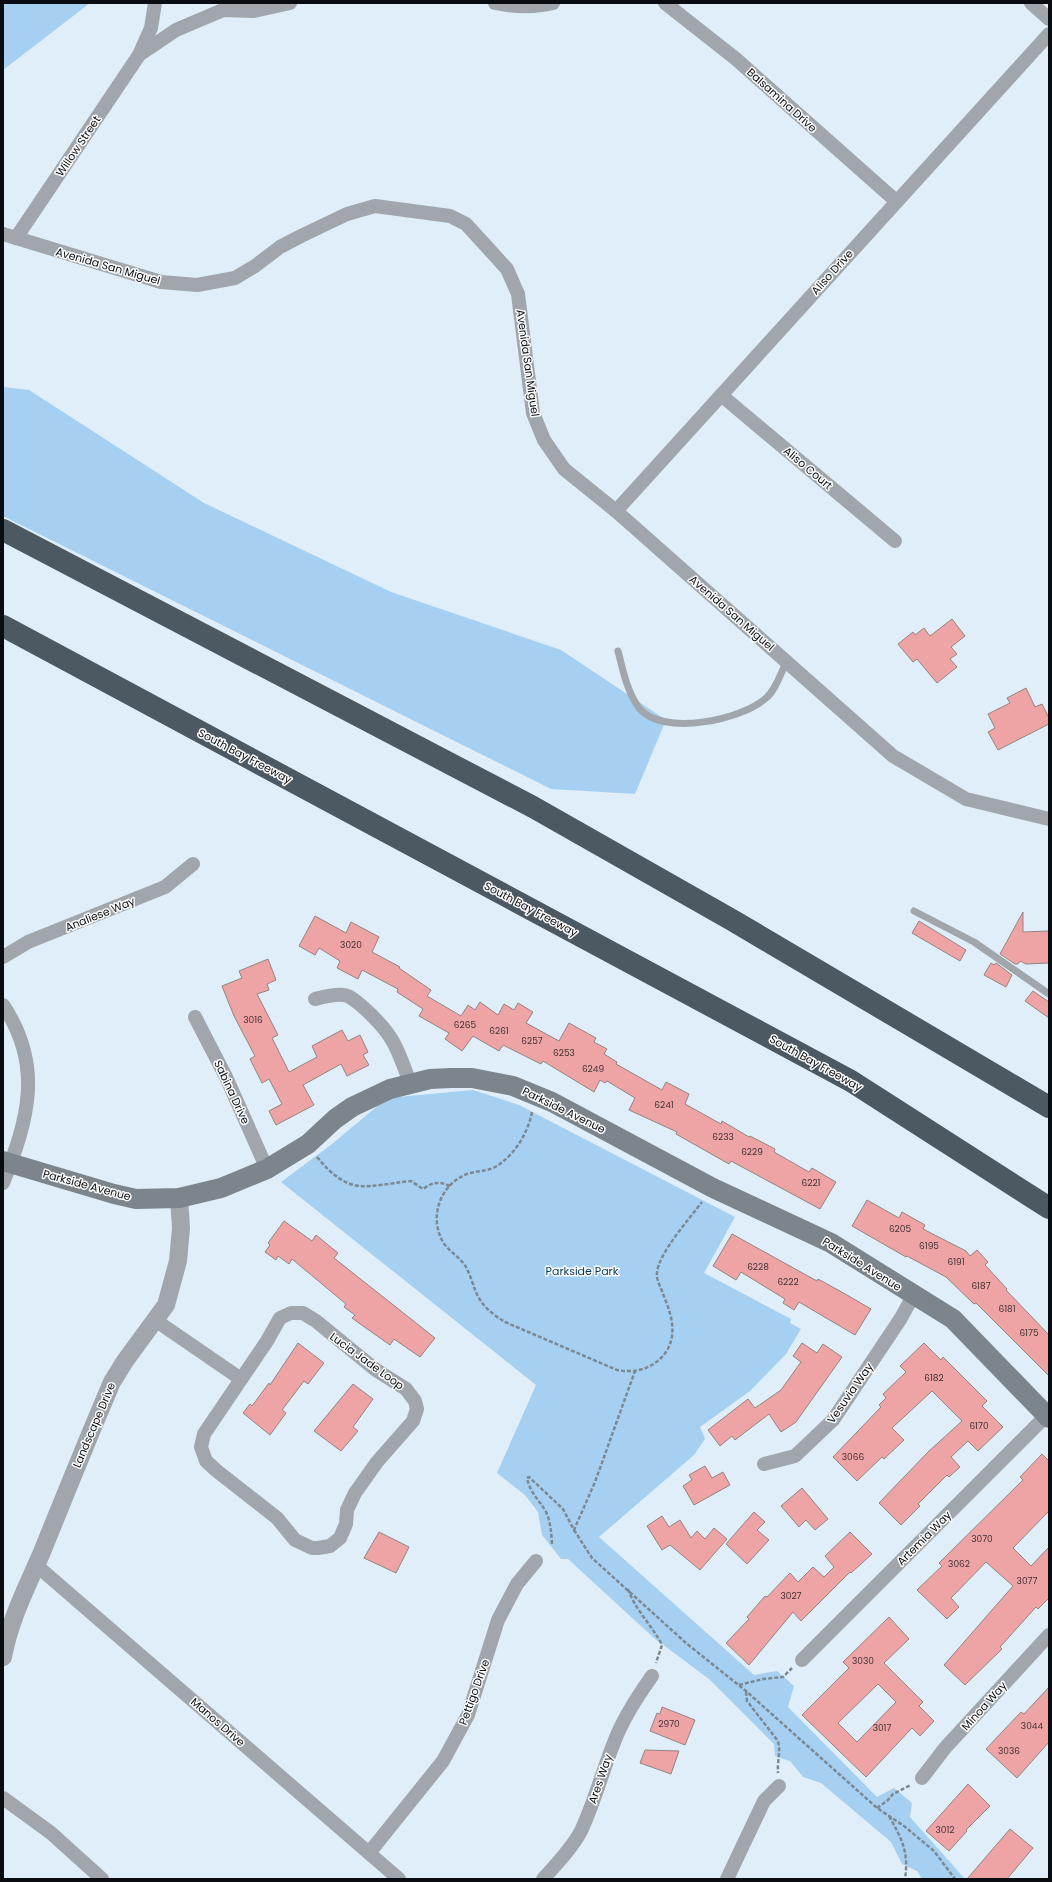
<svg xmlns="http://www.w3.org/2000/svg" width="1052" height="1882" font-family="Poppins,sans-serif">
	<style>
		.green { fill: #a6d0f1 }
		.building { fill: #eea4a5; stroke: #958383; fill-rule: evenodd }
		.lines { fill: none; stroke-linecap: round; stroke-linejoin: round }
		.path { stroke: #7e8890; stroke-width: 2.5; stroke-dasharray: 4 2; stroke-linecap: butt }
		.service { stroke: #a0a6ab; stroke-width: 7 }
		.minor { stroke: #a0a6ab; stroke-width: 14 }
		.tertiary { stroke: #a0a6ab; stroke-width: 18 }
		.secondary { stroke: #7c858c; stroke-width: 20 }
		.motorway { stroke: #4d5962; stroke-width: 22 }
		.labels { text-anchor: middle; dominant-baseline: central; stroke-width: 3; stroke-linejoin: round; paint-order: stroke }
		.number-label { font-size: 9px; fill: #423336 }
		.street-label { font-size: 11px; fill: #090d11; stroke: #fff }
		.park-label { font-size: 11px; fill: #033451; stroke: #fff }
	</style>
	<rect width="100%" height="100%" fill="#dfeef9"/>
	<!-- green -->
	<g class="green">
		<polygon points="3,3 90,3 3,70"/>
		<polygon points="3,387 29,390 204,503 391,592 561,650 666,720 635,794 551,789 3,516"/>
		<polygon points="473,1090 519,1105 735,1217 704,1273 791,1319 790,1323 801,1329 786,1354 750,1391 700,1427 705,1439 694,1455 599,1537 754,1675 777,1671 794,1686 788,1707 877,1797 894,1788 912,1803 910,1817 965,1879 922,1879 917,1871 902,1864 891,1842 821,1783 803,1777 790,1761 775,1756 774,1744 709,1679 654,1638 568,1559 561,1559 542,1535 538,1512 525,1495 497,1473 536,1385 281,1182 332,1144 387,1098"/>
	</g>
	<!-- building -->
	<g class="building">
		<polygon points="952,619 965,636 951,647 957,654 950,659 957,667 937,683 917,659 913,662 898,644 913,632 915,635 924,628 930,636"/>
		<polygon points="1026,688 1035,707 1042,704 1049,718 1049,724 998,750 988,732 995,728 988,714 1010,703 1007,698"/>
		<polygon points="1023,912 1023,932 1049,931 1049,963 1026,964 1020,961 1018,964 1015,964 1000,954"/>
		<polygon points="315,916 346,933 351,922 379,937 372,952 400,967 399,968 431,990 427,996 461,1016 468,1005 475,1010 480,1002 498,1015 504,1004 514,1010 518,1003 533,1012 526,1023 559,1041 569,1023 596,1038 594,1042 607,1049 604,1054 617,1062 616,1064 662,1090 666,1082 689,1094 685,1104 721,1124 722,1121 749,1137 750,1136 775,1149 774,1152 809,1172 812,1168 836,1182 820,1209 731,1161 729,1164 676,1134 677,1132 629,1110 635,1098 607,1081 605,1083 600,1080 594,1092 543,1061 541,1064 503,1045 499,1051 473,1036 462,1051 445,1039 449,1033 419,1016 423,1009 397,992 398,989 362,970 358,979 337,968 340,961 319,948 315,955 299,946"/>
		<polygon points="919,921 966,950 960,961 912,933"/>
		<polygon points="268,959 276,980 267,984 269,990 257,994 278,1035 272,1038 289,1072 317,1057 312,1046 342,1030 348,1041 360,1035 368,1052 363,1055 369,1065 347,1076 341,1064 303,1085 314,1105 276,1125 269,1111 282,1104 269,1079 262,1083 250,1059 255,1056 234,1016 222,986 242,978 239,971"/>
		<polygon points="991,963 994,965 996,963 1012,975 1006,987 984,975"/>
		<polygon points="1033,991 1049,1002 1049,1018 1025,1001"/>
		<polygon points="867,1200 899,1218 902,1212 925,1225 923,1229 966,1251 970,1256 977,1250 988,1262 985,1265 1007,1289 1006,1290 1049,1335 1049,1376 976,1303 974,1304 946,1277 907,1256 906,1257 852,1226"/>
		<polygon points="284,1221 312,1241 316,1235 338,1253 334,1258 435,1338 420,1357 394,1339 390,1345 363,1326 352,1318 355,1315 344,1307 346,1304 292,1259 289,1264 278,1256 276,1260 265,1252 270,1245 268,1243"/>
		<polygon points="732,1234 817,1281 818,1279 847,1295 871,1309 855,1335 799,1302 794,1310 783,1303 785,1299 741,1272 736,1280 713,1266"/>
		<polygon points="298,1343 324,1363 308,1384 304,1381 282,1410 286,1413 270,1435 243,1413 250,1404 252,1406 269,1383 270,1385"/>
		<polygon points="802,1343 817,1353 823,1344 842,1357 796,1422 781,1432 769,1414 735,1440 732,1436 720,1446 708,1430 748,1399 755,1408 781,1390 801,1362 793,1356"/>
		<polygon points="924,1343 941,1360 943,1357 987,1401 982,1406 1003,1427 978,1451 968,1441 951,1457 960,1467 949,1477 947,1475 918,1504 920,1506 901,1525 879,1503 928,1452 962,1421 932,1391 892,1428 904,1440 884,1459 882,1457 857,1481 833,1457 881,1407 879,1405 886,1398 883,1394 906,1372 900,1366"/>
		<polygon points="353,1384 373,1399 353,1427 358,1431 341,1451 314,1431"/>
		<polygon points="1042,1454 1049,1461 1049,1511 1013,1548 1031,1566 1049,1547 1049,1598 1038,1609 1036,1607 1000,1647 1002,1649 965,1685 944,1665 1013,1586 986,1562 951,1598 959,1607 947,1619 917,1590 942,1566 939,1563 1023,1480 1020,1477"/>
		<polygon points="705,1466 712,1478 723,1472 730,1485 694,1505 683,1486 692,1480 689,1475"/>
		<polygon points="802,1488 828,1519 815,1530 806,1520 799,1527 781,1506"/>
		<polygon points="754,1512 765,1522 757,1530 769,1540 747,1564 726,1544"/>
		<polygon points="662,1516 669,1527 680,1520 691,1538 697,1531 705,1539 714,1528 727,1539 700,1570 670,1545 662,1550 647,1526"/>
		<polygon points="379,1532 409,1547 396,1573 364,1558"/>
		<polygon points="850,1532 872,1554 851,1573 850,1572 801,1621 793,1612 749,1665 726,1643 749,1619 747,1617 765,1596 767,1597 790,1573 798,1582 813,1567 824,1577 834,1567 825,1556"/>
		<path d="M 889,1617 L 909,1639 L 884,1663 L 923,1702 L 919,1706 L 934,1721 L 920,1736 L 912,1728 L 866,1777 L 802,1715 L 849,1668 L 843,1662 ZM 878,1684 L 896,1702 L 857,1742 L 838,1723 Z"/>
		<polygon points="1049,1687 1049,1742 1017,1778 986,1749 1021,1712 1024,1714"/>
		<polygon points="662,1707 695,1720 685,1745 650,1731 657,1713 660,1714"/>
		<polygon points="645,1750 679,1751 671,1774 640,1763"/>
		<polygon points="968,1784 990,1806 966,1830 967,1831 949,1851 926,1831"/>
		<polygon points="1010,1829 1033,1848 1007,1879 967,1879"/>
	</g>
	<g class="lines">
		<!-- path -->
		<g class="path">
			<path d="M 532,1112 C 528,1132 517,1151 501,1163 C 491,1172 479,1170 467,1174 C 441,1184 429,1215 442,1240 C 447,1250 457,1255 464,1264 C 470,1272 472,1283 476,1292 C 481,1305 493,1315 505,1322 L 617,1370 C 633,1373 648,1370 660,1359 C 680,1339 672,1316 663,1294 C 661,1287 656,1280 657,1273 C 658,1254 690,1218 702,1202"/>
			<path d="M 317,1157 C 350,1197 365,1186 411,1181 L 423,1189 C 433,1182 438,1181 450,1186"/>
			<polyline points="574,1530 592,1558 686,1643 746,1691 877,1808 904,1826 934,1851 955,1879"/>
			<path d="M 552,1544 C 551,1533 551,1523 546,1512 C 539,1499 531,1495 527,1478 L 529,1477 L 563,1509 L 574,1530 L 595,1482 L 635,1371"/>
			<path d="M 628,1589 C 635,1610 652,1625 662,1645 L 656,1663"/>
			<polyline points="739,1685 763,1679 783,1677 792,1668"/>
			<path d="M 746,1692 L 747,1701 L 778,1741 C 781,1752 777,1762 778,1773"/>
			<polyline points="877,1808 887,1801 893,1794 911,1785"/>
			<path d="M 889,1816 C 902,1839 909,1852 905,1879"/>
		</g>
		<!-- service -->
		<g class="service">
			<path d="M 618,651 C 623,670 627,692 639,708 C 662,737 742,720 766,698 C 776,690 781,672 787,661"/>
			<polyline points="914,911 974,942 1049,994"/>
		</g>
		<!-- minor -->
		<g class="minor">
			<polyline points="155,3 151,28 139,55 176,30 223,10 254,11 290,3"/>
			<path d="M 495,3 C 515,7 533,8 553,3"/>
			<polyline points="665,3 736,59 896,201"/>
			<polyline points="1031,3 1049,19"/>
			<polyline points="3,234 161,282 197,285 235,278 255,266 280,247 301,236 347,214 375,206 450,216 466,224 507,269 518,294 533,413 544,440 564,469 616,511 893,756 966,799 1049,819"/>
			<polyline points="16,238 139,55"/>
			<polyline points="721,395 895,541"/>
			<polyline points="616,511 1049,34"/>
			<polyline points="3,957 28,942 165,887 193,864"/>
			<path d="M 315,999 C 323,997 334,994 343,995 C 350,995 358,1003 364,1008 C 393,1034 397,1047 410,1083"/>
			<path d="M 3,1005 C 44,1066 28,1120 3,1183"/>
			<polyline points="195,1017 226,1077 267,1169"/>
			<polygon points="291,1313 303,1313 316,1321 376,1370 406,1389 415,1401 417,1409 413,1421 377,1462 355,1493 347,1510 346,1524 340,1538 330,1546 318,1548 312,1548 295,1540 277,1518 217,1471 206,1461 201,1447 204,1434 267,1341 280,1318"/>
			<polyline points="155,1320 241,1379"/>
			<polyline points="764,1464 795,1456 833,1420 901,1318 913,1296"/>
			<polyline points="36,1565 399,1879"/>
			<polyline points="802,1660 1047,1415"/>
			<polyline points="922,1778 945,1748 1049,1635"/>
			<polyline points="3,1798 51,1833 102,1879"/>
			<polyline points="369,1853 443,1761 468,1715 498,1620 517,1584 536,1561"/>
			<path d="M 543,1879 C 556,1865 572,1848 581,1831 C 594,1803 602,1773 613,1745 C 622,1720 637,1697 652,1676"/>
			<polyline points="727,1879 764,1801 779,1786"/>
		</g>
		<!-- tertiary -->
		<path class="tertiary" d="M 3,1657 C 10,1619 27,1587 42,1552 C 65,1495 88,1438 112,1382 L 125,1361 L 166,1305 L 178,1261 L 181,1228 L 179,1198"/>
		<!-- secondary -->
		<polyline class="secondary" points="3,1161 114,1194 136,1199 179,1198 221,1188 267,1169 308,1144 335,1119 352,1107 390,1089 430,1079 451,1078 472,1078 513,1086 552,1102 713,1188 831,1243 953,1319 1049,1418"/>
		<!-- motorway -->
		<g class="motorway">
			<polyline points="3,530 533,807 732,920 1049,1107"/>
			<polyline points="3,626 851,1081 1049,1208"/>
		</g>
	</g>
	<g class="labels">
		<!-- number labels -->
		<g class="number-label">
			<text x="351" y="945">3020</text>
			<text x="253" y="1020">3016</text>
			<text x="465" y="1025">6265</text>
			<text x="499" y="1031">6261</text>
			<text x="532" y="1041">6257</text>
			<text x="564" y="1053">6253</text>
			<text x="593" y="1069">6249</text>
			<text x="664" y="1105">6241</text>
			<text x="723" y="1137">6233</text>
			<text x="752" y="1152">6229</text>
			<text x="811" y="1183">6221</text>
			<text x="900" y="1229">6205</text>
			<text x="929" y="1246">6195</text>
			<text x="956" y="1262">6191</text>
			<text x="758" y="1267">6228</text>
			<text x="788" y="1282">6222</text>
			<text x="981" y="1286">6187</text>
			<text x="1007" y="1309">6181</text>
			<text x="1029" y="1333">6175</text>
			<text x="934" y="1378">6182</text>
			<text x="979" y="1426">6170</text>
			<text x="853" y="1457">3066</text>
			<text x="982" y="1539">3070</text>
			<text x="959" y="1564">3062</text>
			<text x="1027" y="1581">3077</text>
			<text x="791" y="1596">3027</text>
			<text x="863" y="1661">3030</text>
			<text x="669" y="1724">2970</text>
			<text x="1032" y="1726">3044</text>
			<text x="882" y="1728">3017</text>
			<text x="1009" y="1751">3036</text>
			<text x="945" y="1830">3012</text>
		</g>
		<!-- street labels -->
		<g class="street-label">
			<text transform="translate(782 100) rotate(42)">Balsamina Drive</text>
			<text transform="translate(78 146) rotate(-56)">Willow Street</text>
			<text transform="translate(108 266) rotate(16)">Avenida San Miguel</text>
			<text transform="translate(832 272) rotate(-48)">Aliso Drive</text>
			<text transform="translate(528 363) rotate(82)">Avenida San Miguel</text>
			<text transform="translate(808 468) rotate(40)">Aliso Court</text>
			<text transform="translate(732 613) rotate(41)">Avenida San Miguel</text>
			<text transform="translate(245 756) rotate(28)">South Bay Freeway</text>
			<text transform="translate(531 909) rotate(28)">South Bay Freeway</text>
			<text transform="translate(100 914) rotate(-22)">Analiese Way</text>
			<text transform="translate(816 1063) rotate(29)">South Bay Freeway</text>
			<text transform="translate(232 1092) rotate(65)">Sabina Drive</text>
			<text transform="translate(564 1110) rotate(26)">Parkside Avenue</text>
			<text transform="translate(87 1185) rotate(15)">Parkside Avenue</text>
			<text transform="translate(862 1264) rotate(32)">Parkside Avenue</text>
			<text transform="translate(367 1361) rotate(36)">Lucia Jade Loop</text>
			<text transform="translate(850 1393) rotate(-55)">Vesuvia Way</text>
			<text transform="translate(94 1425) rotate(-67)">Landscape Drive</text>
			<text transform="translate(924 1538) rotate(-45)">Artemia Way</text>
			<text transform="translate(474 1692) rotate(-70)">Pettigo Drive</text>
			<text transform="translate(984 1706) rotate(-48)">Minoa Way</text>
			<text transform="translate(218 1722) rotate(41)">Manos Drive</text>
			<text transform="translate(600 1779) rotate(-71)">Ares Way</text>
		</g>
		<!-- park labels -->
		<g class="park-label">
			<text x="582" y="1271">Parkside Park</text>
		</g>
	</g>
	<!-- border -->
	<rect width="1052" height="1882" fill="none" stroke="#090d11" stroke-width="8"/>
</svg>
